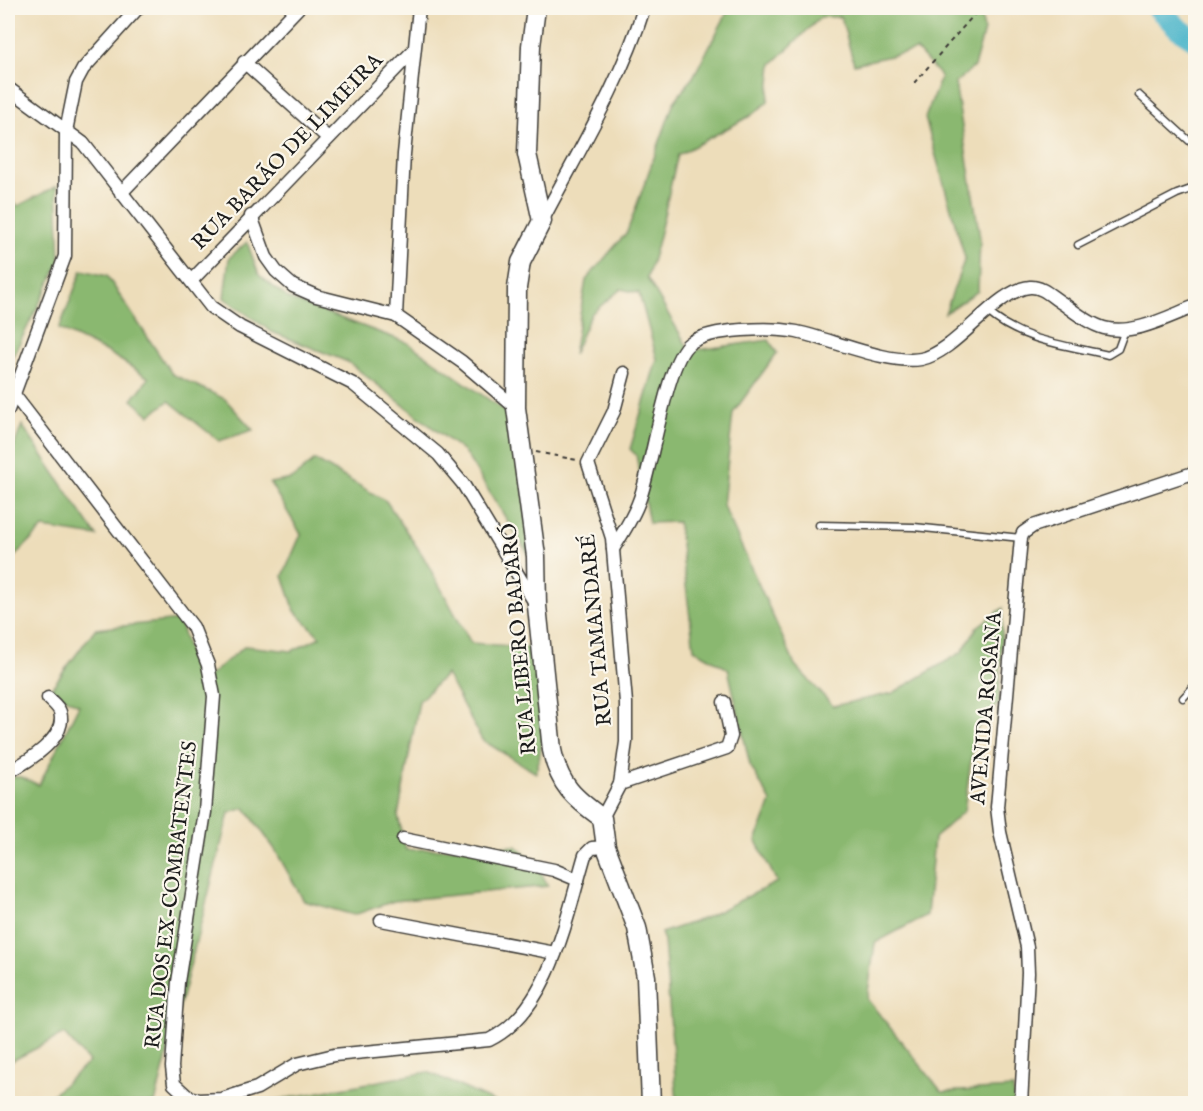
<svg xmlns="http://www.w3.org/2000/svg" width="1203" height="1111" font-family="'IM FELL English',serif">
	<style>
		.forest { fill: #8ab870; stroke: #536a46; stroke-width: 1.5 }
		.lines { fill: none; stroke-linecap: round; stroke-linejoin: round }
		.river { stroke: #4cb5ca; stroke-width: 22 }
		.lane-casing { stroke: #3b3934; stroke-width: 9 }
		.street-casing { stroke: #3b3934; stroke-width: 15 }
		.secondary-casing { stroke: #3b3934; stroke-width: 21 }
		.path { stroke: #3b3934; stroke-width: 2; stroke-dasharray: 4.5 4.5; stroke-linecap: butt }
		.lane { stroke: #fff; stroke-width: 6 }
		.street { stroke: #fff; stroke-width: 12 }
		.secondary { stroke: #fff; stroke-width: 18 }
		.labels { text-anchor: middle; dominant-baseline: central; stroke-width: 4.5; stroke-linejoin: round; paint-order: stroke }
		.street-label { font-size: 21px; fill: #1c1c1c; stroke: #fbf7ec }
	</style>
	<rect width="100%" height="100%" fill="#fbf7ec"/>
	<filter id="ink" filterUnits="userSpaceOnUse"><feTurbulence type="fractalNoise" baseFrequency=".0167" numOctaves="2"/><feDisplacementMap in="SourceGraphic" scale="12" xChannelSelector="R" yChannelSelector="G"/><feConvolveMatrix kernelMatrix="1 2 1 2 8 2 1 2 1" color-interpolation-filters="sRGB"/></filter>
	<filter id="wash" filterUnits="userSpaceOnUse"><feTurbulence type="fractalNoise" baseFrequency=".008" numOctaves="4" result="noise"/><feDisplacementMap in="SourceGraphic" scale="24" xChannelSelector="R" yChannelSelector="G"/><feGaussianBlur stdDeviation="1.35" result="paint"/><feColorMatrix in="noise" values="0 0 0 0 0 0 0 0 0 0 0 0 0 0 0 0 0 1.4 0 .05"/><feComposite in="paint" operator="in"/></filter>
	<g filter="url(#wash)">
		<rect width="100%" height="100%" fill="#edddba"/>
		<!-- forest -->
		<g class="forest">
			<path d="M 727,8 L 980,8 L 984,30 L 974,67 L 955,83 L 980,238 L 978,291 L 945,313 L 965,258 L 925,118 L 941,77 L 917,50 L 854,64 L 841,17 L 821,17 L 772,64 L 768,102 L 750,116 L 678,155 C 667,196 661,238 647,278 L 690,351 L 769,340 L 777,353 L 733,413 L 723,505 L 795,665 L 833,706 L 893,693 L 962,652 L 977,627 L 1003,608 L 999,703 L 975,731 L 964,811 L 934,838 L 927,915 L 875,943 L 867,999 L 942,1092 L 1013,1088 L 1014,1103 L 677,1103 L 664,941 L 661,933 L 705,918 L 777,882 L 756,841 L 771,802 L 750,765 L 728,669 L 694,649 L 678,522 L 649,523 L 636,455 L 630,449 L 657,359 L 639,293 L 621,289 L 591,314 L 573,355 L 586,280 L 627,232 L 674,102 L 693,77 L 726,15 Z"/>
			<polygon points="57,186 60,262 13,356 8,350 8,199 18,206"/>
			<polygon points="247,242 259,275 289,299 408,343 515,418 532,560 465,453 348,362 272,332 224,298 229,258"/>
			<polygon points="82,270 107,276 172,374 225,399 253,430 219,441 169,401 150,415 132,400 149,378 109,353 59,329"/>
			<polygon points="22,425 97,536 43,528 8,563 8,462"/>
			<polygon points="315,460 386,501 423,556 471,643 537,648 544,734 536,773 482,740 446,674 419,701 398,816 406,850 516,846 538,866 548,886 394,901 354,915 304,901 274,848 245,808 229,813 155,1103 43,1103 89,1062 64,1034 8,1063 8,777 21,777 39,785 79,705 50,690 95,629 179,620 199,684 245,646 292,651 320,637 295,611 283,576 301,534 270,483 292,479"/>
			<polygon points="428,1072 497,1103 260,1103"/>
		</g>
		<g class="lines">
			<!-- river -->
			<polyline class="river" points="1158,8 1179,29 1196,40"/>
		</g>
	</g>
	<g filter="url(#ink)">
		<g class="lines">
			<!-- lane casing -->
			<g class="lane-casing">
				<g id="lane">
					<polyline points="1139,95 1196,147"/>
					<polyline points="1078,245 1177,194 1191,189 1196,190"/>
					<path d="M 988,312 C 1021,341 1066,345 1108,355 L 1118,349 L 1125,330"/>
					<polyline points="819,525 914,527 1021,538"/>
					<polyline points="1183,698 1196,684"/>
				</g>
			</g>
			<!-- street casing -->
			<g class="street-casing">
				<g id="street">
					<polyline points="244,62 328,138"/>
					<polyline points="8,88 83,143 211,307 240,327 353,384 438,454 463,484 535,603"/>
					<polyline points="121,193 298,8"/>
					<polyline points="251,216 266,257 276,271 293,286 316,296 396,316 462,362 516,408"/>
					<path d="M 542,221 C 578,152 621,82 644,8"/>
					<polyline points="191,281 414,50"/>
					<polyline points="396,316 404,154 419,8"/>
					<path d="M 8,387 L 193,627 L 208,665 L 214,696 L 205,812 L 178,982 L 172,1067 L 174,1084 L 187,1096 L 199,1100 L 222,1099 L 257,1088 L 297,1064 L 334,1055 L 489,1040 C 550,1011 567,915 585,855 L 592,848 L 606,847"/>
					<polyline points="8,410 65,256 66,131 76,82 83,69 138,8"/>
					<path d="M 613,549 C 622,534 633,518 639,501 C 652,469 666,360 690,343 C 712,328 772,327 797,332 C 830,339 890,365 921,359 C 957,352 995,290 1030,287 C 1042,286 1052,297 1062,303 C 1075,312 1089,324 1104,328 C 1134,336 1169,316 1196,306"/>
					<path d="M 8,772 C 27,762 68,738 60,712 C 58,706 52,702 48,698"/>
					<polyline points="620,784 727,748 731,736 724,702"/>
					<polyline points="602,818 620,784 626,742 626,703 612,538 588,463 614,411 624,373"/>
					<polyline points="403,839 554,870 578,880"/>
					<polyline points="381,920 555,953"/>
					<polyline points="1021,1104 1028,973 1027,947 1000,832 997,807 1021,538 1023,533 1033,526 1196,472"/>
				</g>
			</g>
			<!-- secondary casing -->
			<g class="secondary-casing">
				<path id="secondary" d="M 536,8 L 531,46 L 527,154 L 542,221 L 521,262 L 517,288 L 516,408 L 536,556 L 537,606 L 552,750 C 559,785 574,798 602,818 L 606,847 L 637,928 L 646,977 L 651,1104"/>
			</g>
			<!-- path -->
			<g class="path">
				<polyline points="914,83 980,8"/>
				<polyline points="536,452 577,460"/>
			</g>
			<!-- lane -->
			<use href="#lane" class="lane"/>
			<!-- street -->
			<use href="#street" class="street"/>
			<!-- secondary -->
			<use href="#secondary" class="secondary"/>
		</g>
	</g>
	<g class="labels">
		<!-- street labels -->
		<g class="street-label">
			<text transform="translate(288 152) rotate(-46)">RUA BARÃO DE LIMEIRA</text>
			<text transform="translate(597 630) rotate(-95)">RUA TAMANDARÉ</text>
			<text transform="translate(520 639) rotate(-95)">RUA LIBERO BADARÓ</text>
			<text transform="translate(987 708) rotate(-85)">AVENIDA ROSANA</text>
			<text transform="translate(172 895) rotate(-83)">RUA DOS EX-COMBATENTES</text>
		</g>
	</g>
	<!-- margin -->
	<rect width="1203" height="1111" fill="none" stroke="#fbf7ec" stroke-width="30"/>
</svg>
